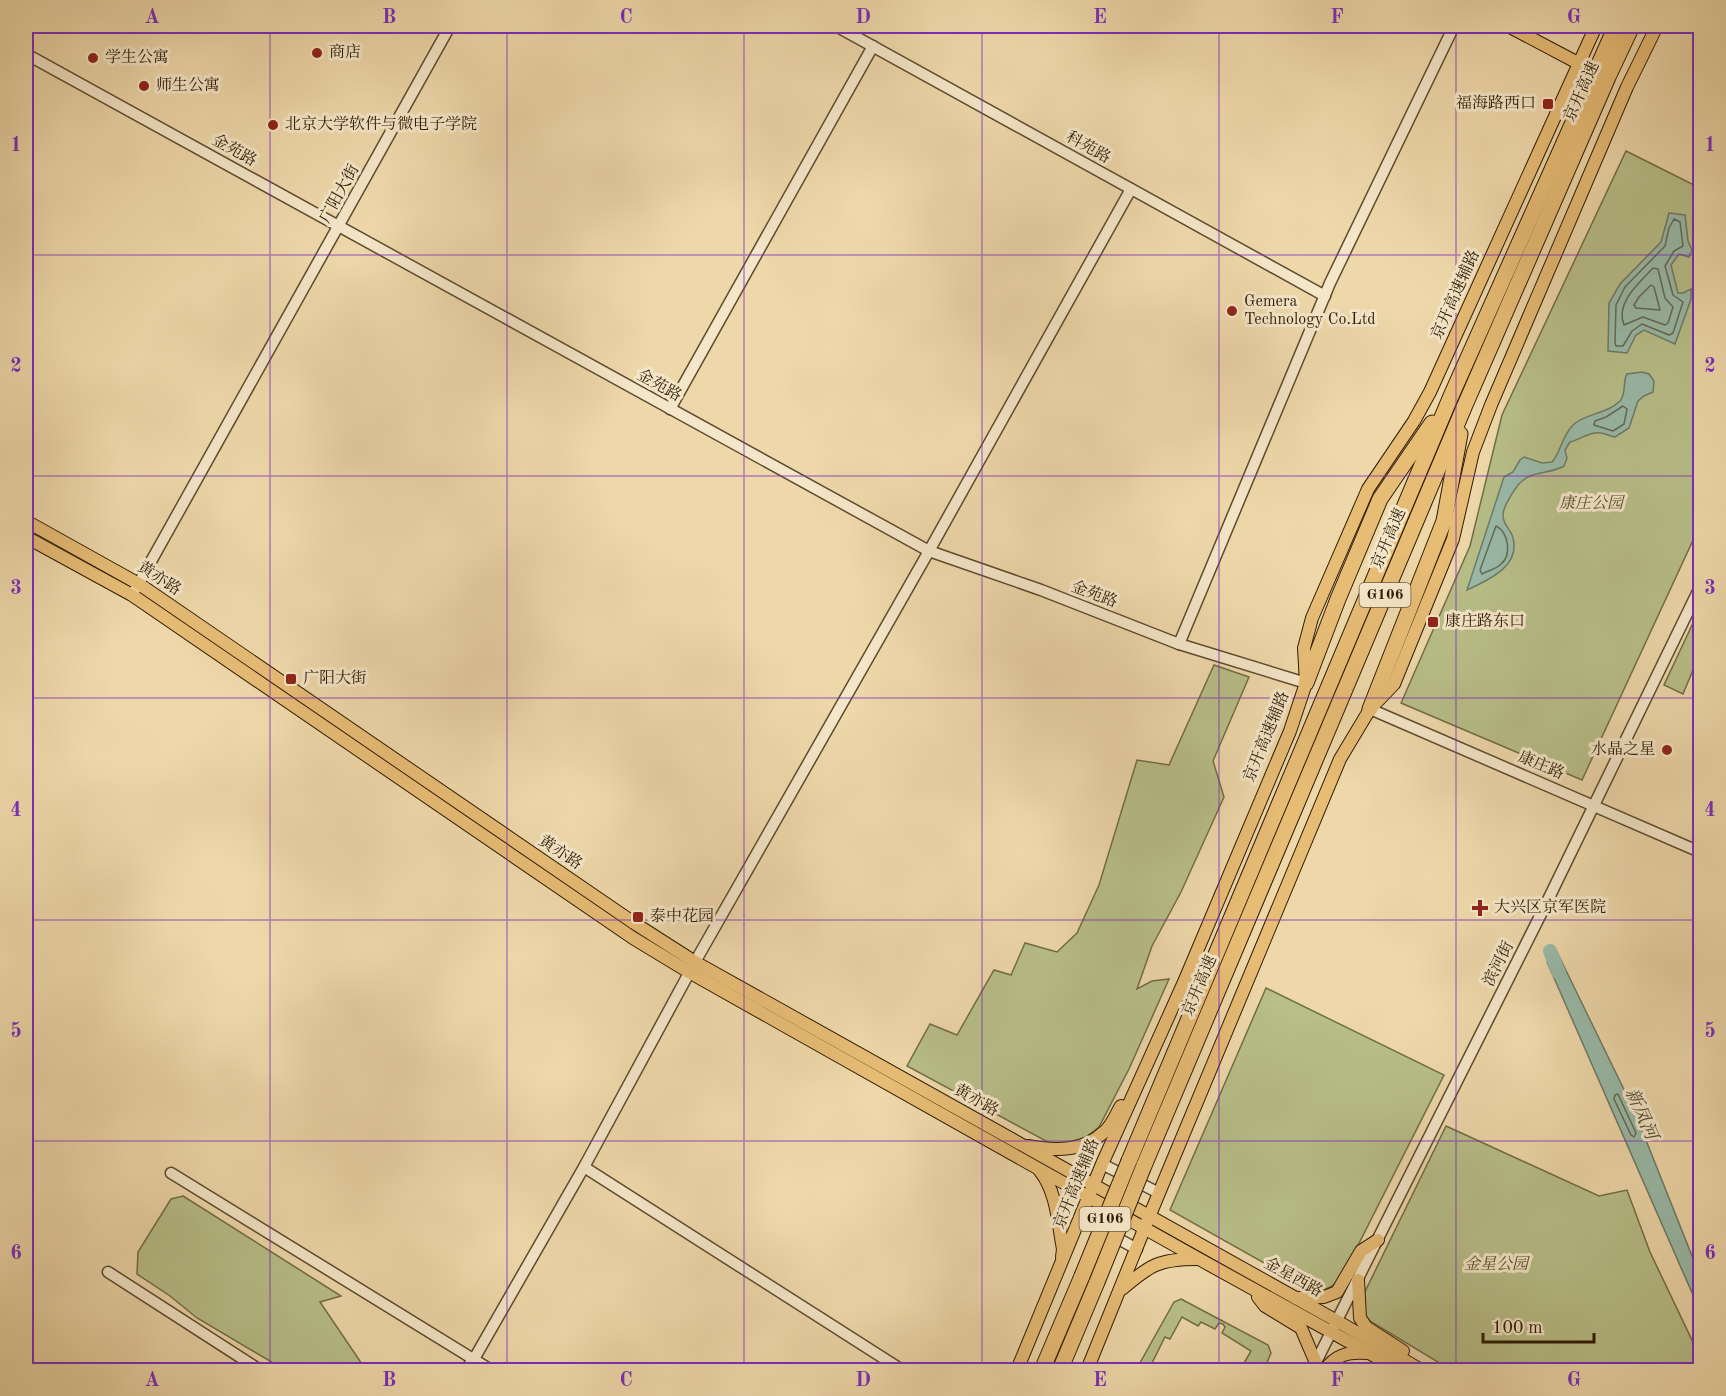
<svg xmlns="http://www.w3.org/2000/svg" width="1726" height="1396" font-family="'Old Standard TT','Noto Serif SC',serif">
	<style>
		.green { fill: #b8bf89; stroke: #726d46; stroke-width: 1.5 }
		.water { fill: #99baa9; stroke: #6e7a67; stroke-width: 1.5 }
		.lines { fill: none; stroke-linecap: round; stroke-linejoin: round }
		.shore { stroke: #636a56; stroke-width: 1.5 }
		.river { stroke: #99baa9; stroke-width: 14 }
		.minor-casing { stroke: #5d4a2d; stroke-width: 13 }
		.major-casing { stroke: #2d1b03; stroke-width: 14 }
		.highway-casing { stroke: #2d1b03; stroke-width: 17 }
		.minor { stroke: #f4e6c8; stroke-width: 10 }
		.major { stroke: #e7bc75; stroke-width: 12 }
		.highway { stroke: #e7bc75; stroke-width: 15 }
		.highway-bridge-casing { stroke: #2d1b03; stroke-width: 17; stroke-linecap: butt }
		.highway-bridge { stroke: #e7bc75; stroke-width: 15 }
		.grid { fill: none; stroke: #7b2cbf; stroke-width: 1.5; stroke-opacity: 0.55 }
		.poi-dot { fill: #8f2418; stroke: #f4e6c8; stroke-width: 2 }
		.labels { text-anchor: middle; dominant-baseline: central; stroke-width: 6; stroke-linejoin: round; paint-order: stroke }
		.shield { fill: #f4e6c8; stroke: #69583e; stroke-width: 1.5 }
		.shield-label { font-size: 15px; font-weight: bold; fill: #2d1b03 }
		.poi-label { font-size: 16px; fill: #2d1b03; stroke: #f4e6c8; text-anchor: start }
		.street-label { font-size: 16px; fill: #2d1b03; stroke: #f4e6c8 }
		.park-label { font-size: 16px; font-style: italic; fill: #574c2b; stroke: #f4e6c8 }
		.water-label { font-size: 18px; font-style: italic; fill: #4d4b35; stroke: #f4e6c8 }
		.neatline { fill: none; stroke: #7b2cbf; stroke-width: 2 }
		.grid-label { font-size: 20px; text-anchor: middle; font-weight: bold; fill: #7b2cbf }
	</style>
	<rect width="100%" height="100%" fill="#eed8aa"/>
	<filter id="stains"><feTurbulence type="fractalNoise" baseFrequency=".00333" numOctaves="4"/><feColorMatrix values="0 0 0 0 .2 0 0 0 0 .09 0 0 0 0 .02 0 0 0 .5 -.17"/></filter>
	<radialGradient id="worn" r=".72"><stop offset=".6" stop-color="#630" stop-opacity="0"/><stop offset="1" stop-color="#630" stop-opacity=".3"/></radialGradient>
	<!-- green -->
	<g class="green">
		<polygon points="1626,151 1700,188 1700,525 1582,780 1401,703 1470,546 1502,415"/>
		<polygon points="1700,608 1700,653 1683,694 1664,685"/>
		<polygon points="1214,665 1249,677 1213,761 1224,797 1181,892 1152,946 1137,989 1152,981 1169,979 1129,1069 1099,1127 1077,1144 1059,1148 907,1066 930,1024 957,1035 994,970 1011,975 1025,943 1057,952 1077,933 1099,885 1137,760 1169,765"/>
		<path d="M 1266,988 L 1444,1075 L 1342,1277 C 1335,1286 1327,1290 1316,1292 L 1170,1210 Z"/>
		<polygon points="1446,1126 1599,1196 1627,1190 1650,1252 1700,1357 1700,1370 1451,1370 1355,1312"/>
		<polygon points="183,1196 341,1296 320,1302 366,1370 285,1370 197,1318 170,1296 137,1274 138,1252 171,1199"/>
		<polygon points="1181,1299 1268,1345 1271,1353 1264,1370 1240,1370 1251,1351 1222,1333 1225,1327 1223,1324 1219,1323 1215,1329 1201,1322 1198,1326 1182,1317 1170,1339 1165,1337 1152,1363 1156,1366 1153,1370 1136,1370 1174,1302"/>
	</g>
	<!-- water -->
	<g class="water">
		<polygon points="1669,213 1685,215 1688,241 1692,250 1689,257 1679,254 1671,265 1678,293 1683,293 1691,289 1691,299 1675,344 1644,330 1636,335 1627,353 1608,351 1609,303 1620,284 1661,242"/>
		<path d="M 1642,372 L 1649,374 L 1654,381 L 1653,392 L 1644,396 L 1638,401 L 1629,428 L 1615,437 C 1608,436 1602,431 1595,433 C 1586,434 1579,440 1570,442 L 1565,450 L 1567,458 L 1564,466 C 1549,475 1530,470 1518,485 C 1513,492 1504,505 1503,514 C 1502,523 1509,528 1512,535 C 1523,565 1489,580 1467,590 L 1504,477 L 1513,472 L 1520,460 L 1524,457 L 1542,463 L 1552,462 C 1561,452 1562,436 1573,425 C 1586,413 1607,414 1620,401 C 1627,393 1622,382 1627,374 Z"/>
		<polygon points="1557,952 1634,1110 1700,1276 1700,1311 1547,962"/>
	</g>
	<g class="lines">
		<!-- shore -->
		<g class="shore">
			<polygon points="1674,219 1680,222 1683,246 1674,251 1665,266 1673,295 1683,302 1673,333 1669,335 1642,324 1632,331 1623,346 1616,346 1615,343 1616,305 1625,287 1665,246 1669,228"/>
			<path d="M 1653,268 L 1658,269 L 1665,298 L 1673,307 L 1668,323 L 1665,325 L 1643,317 L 1624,325 C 1615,303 1639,283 1653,268 Z"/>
			<polygon points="1651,285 1654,287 1660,310 1636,308 1634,305 1639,297"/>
			<polygon points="1623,406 1627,409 1624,424 1613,431 1594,425 1595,421 1606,417"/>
			<path d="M 1496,526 C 1508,532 1513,555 1500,565 C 1496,569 1487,571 1482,574 L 1480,570 Z"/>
			<polygon points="1618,1094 1636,1133 1634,1137 1631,1135 1614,1099 1615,1095"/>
		</g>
		<!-- river -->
		<polyline class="river" points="1550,951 1559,973"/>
		<!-- minor casing -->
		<g class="minor-casing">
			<g id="minor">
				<polyline points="836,26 1325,296"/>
				<polyline points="1700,33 1700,31"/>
				<polyline points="26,54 929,551 1041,590 1179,644 1306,683"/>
				<polyline points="670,409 873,46"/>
				<polyline points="135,590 450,26"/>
				<polyline points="1179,644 1330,283 1454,26"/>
				<polyline points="1370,709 1700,852"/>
				<polyline points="1102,1164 1159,1193"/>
				<polyline points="584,1167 902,1370"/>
				<polyline points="171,1173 491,1370"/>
				<polyline points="1080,1218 1137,1249"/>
				<polyline points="108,1272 260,1370"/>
				<polyline points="465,1370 474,1359 584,1167 695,962 929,551 1131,189"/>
				<polyline points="1312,1370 1545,906 1700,587"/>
			</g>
		</g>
		<!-- major casing -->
		<g class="major-casing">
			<g id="major">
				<polyline points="1508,26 1578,63"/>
				<polyline points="26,521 139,584 634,923 695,962 1337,1321 1421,1370"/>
				<polyline points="26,537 132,595 633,938 689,972 1199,1259 1400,1370"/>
				<path d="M 1028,1146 C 1055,1151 1084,1152 1105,1131 C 1112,1125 1116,1114 1121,1106"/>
				<path d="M 1040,1171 C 1057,1192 1058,1224 1063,1249 L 1062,1257"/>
				<polyline points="1358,1280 1360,1318 1366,1327 1403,1351"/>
				<path d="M 1122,1289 C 1150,1265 1159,1259 1197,1259"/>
				<polyline points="1258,1297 1265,1306 1301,1328 1316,1363"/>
				<polyline points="1296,1298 1324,1297 1337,1292 1361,1251 1378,1240"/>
				<polyline points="1017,1370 1102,1164 1184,982 1290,731 1306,683 1304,648 1312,618 1368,489 1414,421 1430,392 1596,26"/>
				<polyline points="1087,1370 1149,1217 1340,759 1370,709 1394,684 1453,539 1473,452 1491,405 1627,87 1657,26"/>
				<path d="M 1325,1370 C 1335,1355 1348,1352 1365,1353"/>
			</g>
		</g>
		<!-- highway casing -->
		<g class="highway-casing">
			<g id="highway">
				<polyline points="1306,683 1338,599 1380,499 1432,423"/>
				<polyline points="1370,709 1444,521 1460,434"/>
				<polyline points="1129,1161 1451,396 1616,26"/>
				<polyline points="1143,1168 1465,405 1608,77 1632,26"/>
				<polyline points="1042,1370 1082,1276"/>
				<polyline points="1060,1370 1097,1282"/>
			</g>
		</g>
		<!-- minor -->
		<use href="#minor" class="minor"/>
		<!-- major -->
		<use href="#major" class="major"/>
		<!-- highway -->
		<use href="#highway" class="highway"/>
		<!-- highway-bridge casing -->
		<g class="highway-bridge-casing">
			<g id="highway-bridge">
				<polyline points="1082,1276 1129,1161"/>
				<polyline points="1097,1282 1143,1168"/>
			</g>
		</g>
		<!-- highway-bridge -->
		<use href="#highway-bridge" class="highway-bridge"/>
	</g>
	<!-- grid -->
	<path class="grid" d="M 270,26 L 270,1370M 507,26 L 507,1370M 744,26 L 744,1370M 982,26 L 982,1370M 1219,26 L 1219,1370M 1456,26 L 1456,1370M 26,255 L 1700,255M 26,476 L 1700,476M 26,698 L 1700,698M 26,920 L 1700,920M 26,1141 L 1700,1141"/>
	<!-- markers -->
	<g class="poi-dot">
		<circle cx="317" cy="53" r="6"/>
		<circle cx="93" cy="58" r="6"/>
		<circle cx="144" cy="86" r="6"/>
		<rect x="1542" y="98" width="12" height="12" rx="3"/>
		<circle cx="273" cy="125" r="6"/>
		<circle cx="1232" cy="311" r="6"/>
		<rect x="1427" y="616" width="12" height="12" rx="3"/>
		<rect x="285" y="673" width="12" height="12" rx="3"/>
		<circle cx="1667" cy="750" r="6"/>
		<path d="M1477 899h6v6h6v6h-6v6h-6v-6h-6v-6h6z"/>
		<rect x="632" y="911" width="12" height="12" rx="3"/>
	</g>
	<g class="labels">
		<!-- shield labels -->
		<g class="shield">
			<rect x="1359.5" y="583" width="51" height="24" rx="4.5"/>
			<rect x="1079.5" y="1207" width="51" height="24" rx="4.5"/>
		</g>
		<g class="shield-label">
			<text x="1385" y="595">G106</text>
			<text x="1105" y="1219">G106</text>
		</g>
		<!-- poi labels -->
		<g class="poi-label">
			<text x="329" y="53">商店</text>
			<text x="105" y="58">学生公寓</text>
			<text x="156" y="86">师生公寓</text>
			<text x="1536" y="104" text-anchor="end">福海路西口</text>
			<text x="285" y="125">北京大学软件与微电子学院</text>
			<text x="1244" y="302">Gemera<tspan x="1244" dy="18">Technology Co.Ltd</tspan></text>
			<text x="1445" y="622">康庄路东口</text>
			<text x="303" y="679">广阳大街</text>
			<text x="1655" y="750" text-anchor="end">水晶之星</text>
			<text x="1494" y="908">大兴区京军医院</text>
			<text x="650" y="917">泰中花园</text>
		</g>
		<!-- street labels -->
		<g class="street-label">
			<text transform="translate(1582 92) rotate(-66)">京开高速</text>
			<text transform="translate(1088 148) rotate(29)">科苑路</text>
			<text transform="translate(234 151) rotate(29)">金苑路</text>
			<text transform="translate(340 194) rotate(-61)">广阳大街</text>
			<text transform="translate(1456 295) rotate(-66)">京开高速辅路</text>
			<text transform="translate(659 386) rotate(29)">金苑路</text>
			<text transform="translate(1389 539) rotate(-67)">京开高速</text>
			<text transform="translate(159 579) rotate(33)">黄亦路</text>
			<text transform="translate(1094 595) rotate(21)">金苑路</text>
			<text transform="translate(1267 737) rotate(-68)">京开高速辅路</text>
			<text transform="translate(1541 766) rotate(23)">康庄路</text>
			<text transform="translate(560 853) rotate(34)">黄亦路</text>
			<text transform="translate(1499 964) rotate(-63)">滨河街</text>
			<text transform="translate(1200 986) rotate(-67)">京开高速</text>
			<text transform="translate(976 1101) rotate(29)">黄亦路</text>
			<text transform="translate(1077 1184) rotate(-68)">京开高速辅路</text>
			<text transform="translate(1293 1278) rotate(29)">金星西路</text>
		</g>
		<!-- park labels -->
		<g class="park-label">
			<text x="1591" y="504">康庄公园</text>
			<text x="1496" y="1265">金星公园</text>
		</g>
		<!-- water labels -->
		<g class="water-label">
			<text transform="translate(1641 1114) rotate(66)">新凤河</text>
		</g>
	</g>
	<!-- margin -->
	<rect width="1726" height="1396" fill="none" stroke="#eed8aa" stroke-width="66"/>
	<!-- scale -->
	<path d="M1483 1333v9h111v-9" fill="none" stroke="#2d1b03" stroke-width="3"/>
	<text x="1492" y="1333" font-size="18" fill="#2d1b03" stroke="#f4e6c8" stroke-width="4.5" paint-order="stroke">100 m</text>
	<rect x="33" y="33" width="1660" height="1330" class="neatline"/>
	<g class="grid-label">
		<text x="152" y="23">A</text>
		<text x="389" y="23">B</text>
		<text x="626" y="23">C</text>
		<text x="863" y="23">D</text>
		<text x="1100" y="23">E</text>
		<text x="1337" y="23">F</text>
		<text x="1574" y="23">G</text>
		<text x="16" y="151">1</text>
		<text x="1710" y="151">1</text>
		<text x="16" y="372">2</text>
		<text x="1710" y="372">2</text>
		<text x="16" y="594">3</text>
		<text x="1710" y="594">3</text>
		<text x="16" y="816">4</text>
		<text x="1710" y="816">4</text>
		<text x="16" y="1037">5</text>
		<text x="1710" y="1037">5</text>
		<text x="16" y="1259">6</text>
		<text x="1710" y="1259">6</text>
		<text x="152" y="1386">A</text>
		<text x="389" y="1386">B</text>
		<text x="626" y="1386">C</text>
		<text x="863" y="1386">D</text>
		<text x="1100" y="1386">E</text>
		<text x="1337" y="1386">F</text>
		<text x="1574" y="1386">G</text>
	</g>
	<rect width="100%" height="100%" filter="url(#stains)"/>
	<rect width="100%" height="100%" fill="url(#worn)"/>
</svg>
